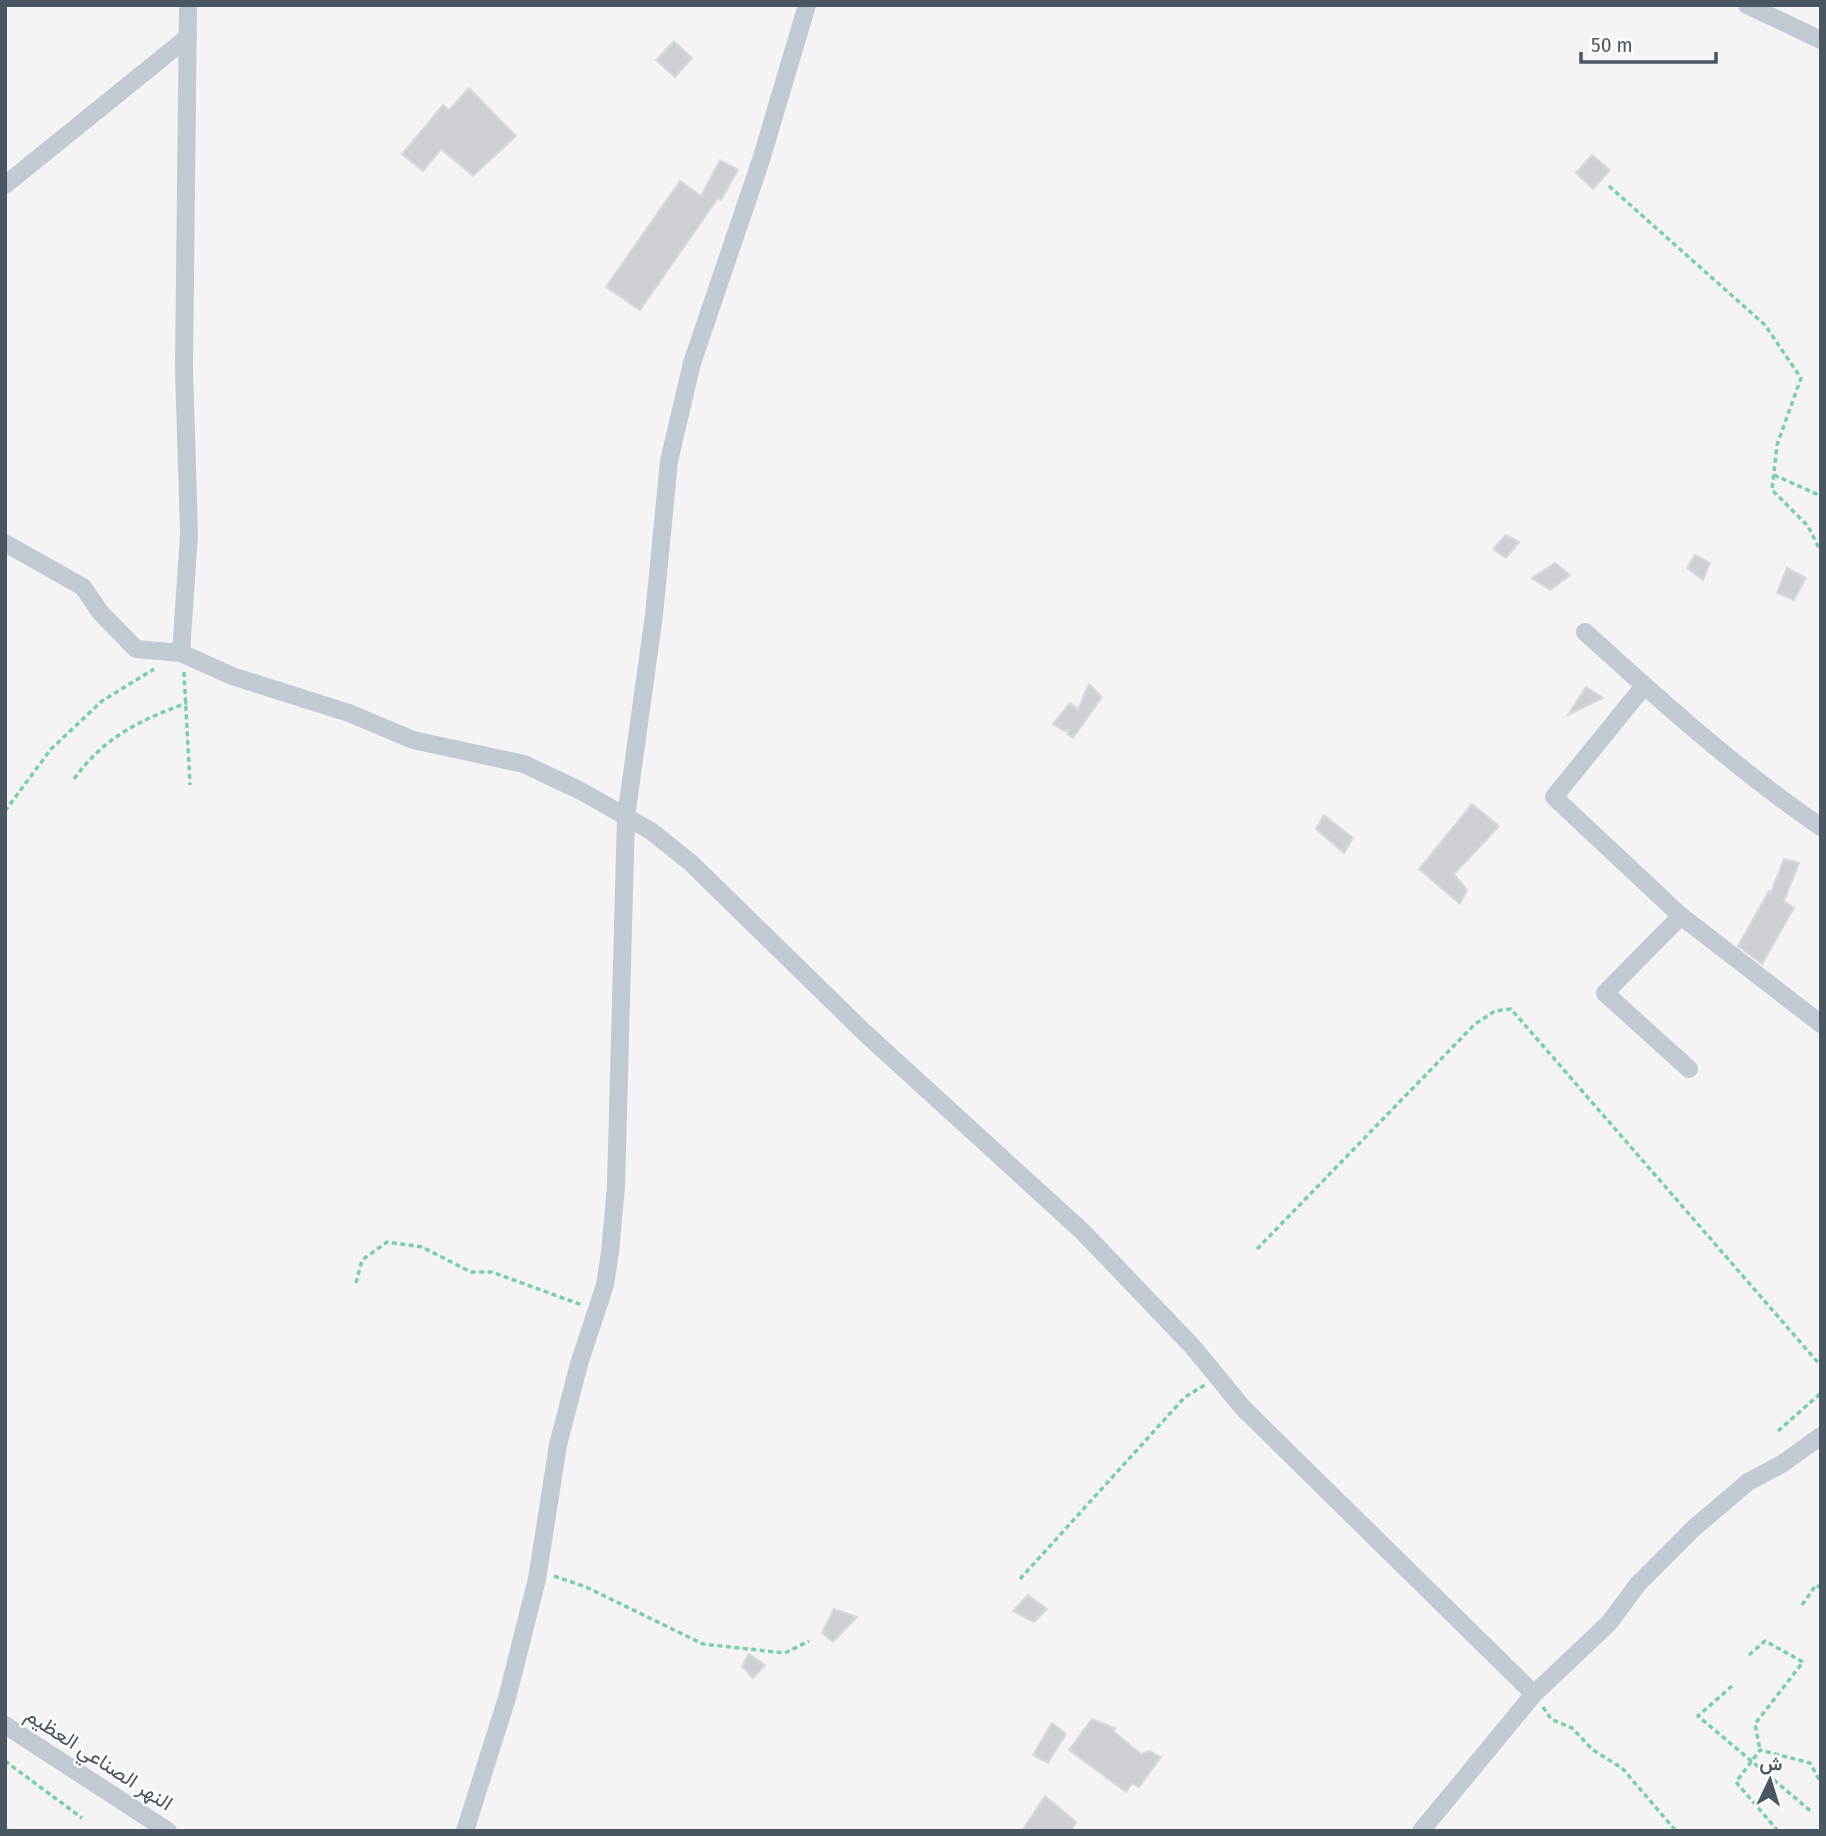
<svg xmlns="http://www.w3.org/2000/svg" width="1826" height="1836" font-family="'Fira Sans Condensed',Vazirmatn,sans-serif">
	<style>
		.building { fill: #cdcfd5; stroke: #d7d9de; stroke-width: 2 }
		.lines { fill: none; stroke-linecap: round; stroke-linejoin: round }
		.path { stroke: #7ad0a6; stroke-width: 3.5; stroke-dasharray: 5 3.5; stroke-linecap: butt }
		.street { stroke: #c1cad2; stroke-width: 18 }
		.labels { text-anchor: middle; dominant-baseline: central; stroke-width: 5; stroke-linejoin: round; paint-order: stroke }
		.street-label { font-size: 21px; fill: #4a5661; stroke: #fff }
	</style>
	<rect width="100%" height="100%" fill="#f5f3f3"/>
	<!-- building -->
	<g class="building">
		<polygon points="674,41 692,58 675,77 656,60"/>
		<polygon points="469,88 516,136 473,176 441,149 423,171 402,154 443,105 449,110"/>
		<polygon points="1592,155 1610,170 1593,189 1576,173"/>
		<polygon points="720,160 738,170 721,200 718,198 640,310 606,287 680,181 701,196"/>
		<polygon points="1506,535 1519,542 1506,558 1493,549"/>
		<polygon points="1695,555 1710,563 1703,580 1687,568"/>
		<polygon points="1555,563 1570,575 1550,590 1532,578"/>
		<polygon points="1787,568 1806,578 1794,600 1777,593"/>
		<polygon points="1089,684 1102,697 1073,738 1067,734 1069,730 1064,731 1053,724 1070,703 1078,709"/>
		<polygon points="1586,687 1603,698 1568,715"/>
		<polygon points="1472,804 1499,826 1454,874 1467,890 1460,904 1419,869"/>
		<polygon points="1324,815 1353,838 1344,853 1316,829"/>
		<polygon points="1784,859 1799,863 1784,901 1794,908 1762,964 1738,946 1769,891 1771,892"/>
		<polygon points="1028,1595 1047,1609 1034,1622 1013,1611"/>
		<polygon points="834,1609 857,1617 833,1642 822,1633"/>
		<polygon points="749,1654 765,1665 753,1678 742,1666"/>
		<polygon points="1092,1719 1115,1728 1113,1731 1141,1754 1150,1751 1161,1757 1139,1787 1132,1783 1126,1792 1069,1750"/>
		<polygon points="1052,1723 1066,1734 1048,1763 1033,1755"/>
		<polygon points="1045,1796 1076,1822 1071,1831 1022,1831"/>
	</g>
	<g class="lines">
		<!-- path -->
		<g class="path">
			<polyline points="1609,186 1765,325 1801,378 1777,445 1772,490 1808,526 1821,552"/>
			<polyline points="1774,475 1821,496"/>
			<polyline points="184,672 190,785"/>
			<path d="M 74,779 C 104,737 140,720 187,703"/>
			<polyline points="5,811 51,749 102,701 154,669"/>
			<polyline points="1257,1249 1475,1024 1495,1011 1511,1009 1821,1366"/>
			<polyline points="356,1283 362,1260 387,1242 422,1247 471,1272 492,1272 582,1305"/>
			<polyline points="1778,1431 1821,1393"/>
			<polyline points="554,1576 586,1587 703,1644 785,1653 809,1641"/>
			<polyline points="1020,1579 1185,1397 1205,1385"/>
			<polyline points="1802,1605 1816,1585 1821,1588"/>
			<polyline points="1749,1655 1765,1641 1803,1662 1755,1724 1760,1750"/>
			<polyline points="1732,1686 1698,1716 1813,1813"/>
			<polyline points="1543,1707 1551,1719 1572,1728 1593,1750 1622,1768 1676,1831"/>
			<polyline points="1821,1728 1821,1732"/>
			<polyline points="5,1761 82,1818"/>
			<polyline points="1778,1831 1736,1782 1760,1750 1810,1763 1821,1783"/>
		</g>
		<!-- street -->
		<g class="street">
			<polyline points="1747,5 1821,40"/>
			<polyline points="5,185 188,37"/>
			<polyline points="5,543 83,587 100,612 136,649 181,653 232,676 349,713 413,740 524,764 581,791 651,831 691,863 866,1034 1083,1232 1193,1347 1243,1408 1534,1694"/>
			<path d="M 1585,632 C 1661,701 1736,769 1821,827"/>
			<polyline points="181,653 189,534 184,368 188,5"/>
			<polyline points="1644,686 1554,797 1681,916 1821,1024"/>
			<polyline points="1681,916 1605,993 1689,1069"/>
			<polyline points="5,1725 168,1831"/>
			<polyline points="465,1831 507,1698 537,1579 558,1445 579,1364 605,1285 610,1252 616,1186 626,817 654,615 669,461 692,363 761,160 807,5"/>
			<polyline points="1421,1831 1534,1694 1609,1623 1638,1584 1694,1528 1748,1482 1782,1464 1821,1436"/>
		</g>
	</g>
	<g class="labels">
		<!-- street labels -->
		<g class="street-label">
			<text transform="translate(99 1759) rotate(33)">النهر الصناعي العظيم</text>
		</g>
	</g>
	<!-- border -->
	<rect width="1826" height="1836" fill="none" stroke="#4a5661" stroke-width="14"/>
	<!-- north arrow -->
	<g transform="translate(1770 1780) rotate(4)" stroke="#ffffff" stroke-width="5" paint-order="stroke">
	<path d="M0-5L12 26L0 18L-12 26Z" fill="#4a5661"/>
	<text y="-10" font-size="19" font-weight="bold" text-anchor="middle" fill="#4a5661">ش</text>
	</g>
	<!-- scale -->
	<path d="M1581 52v10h135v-10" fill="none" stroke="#4a5661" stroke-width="3.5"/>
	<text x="1591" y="52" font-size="21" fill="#4a5661" stroke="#ffffff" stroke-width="5" paint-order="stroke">50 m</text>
</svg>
